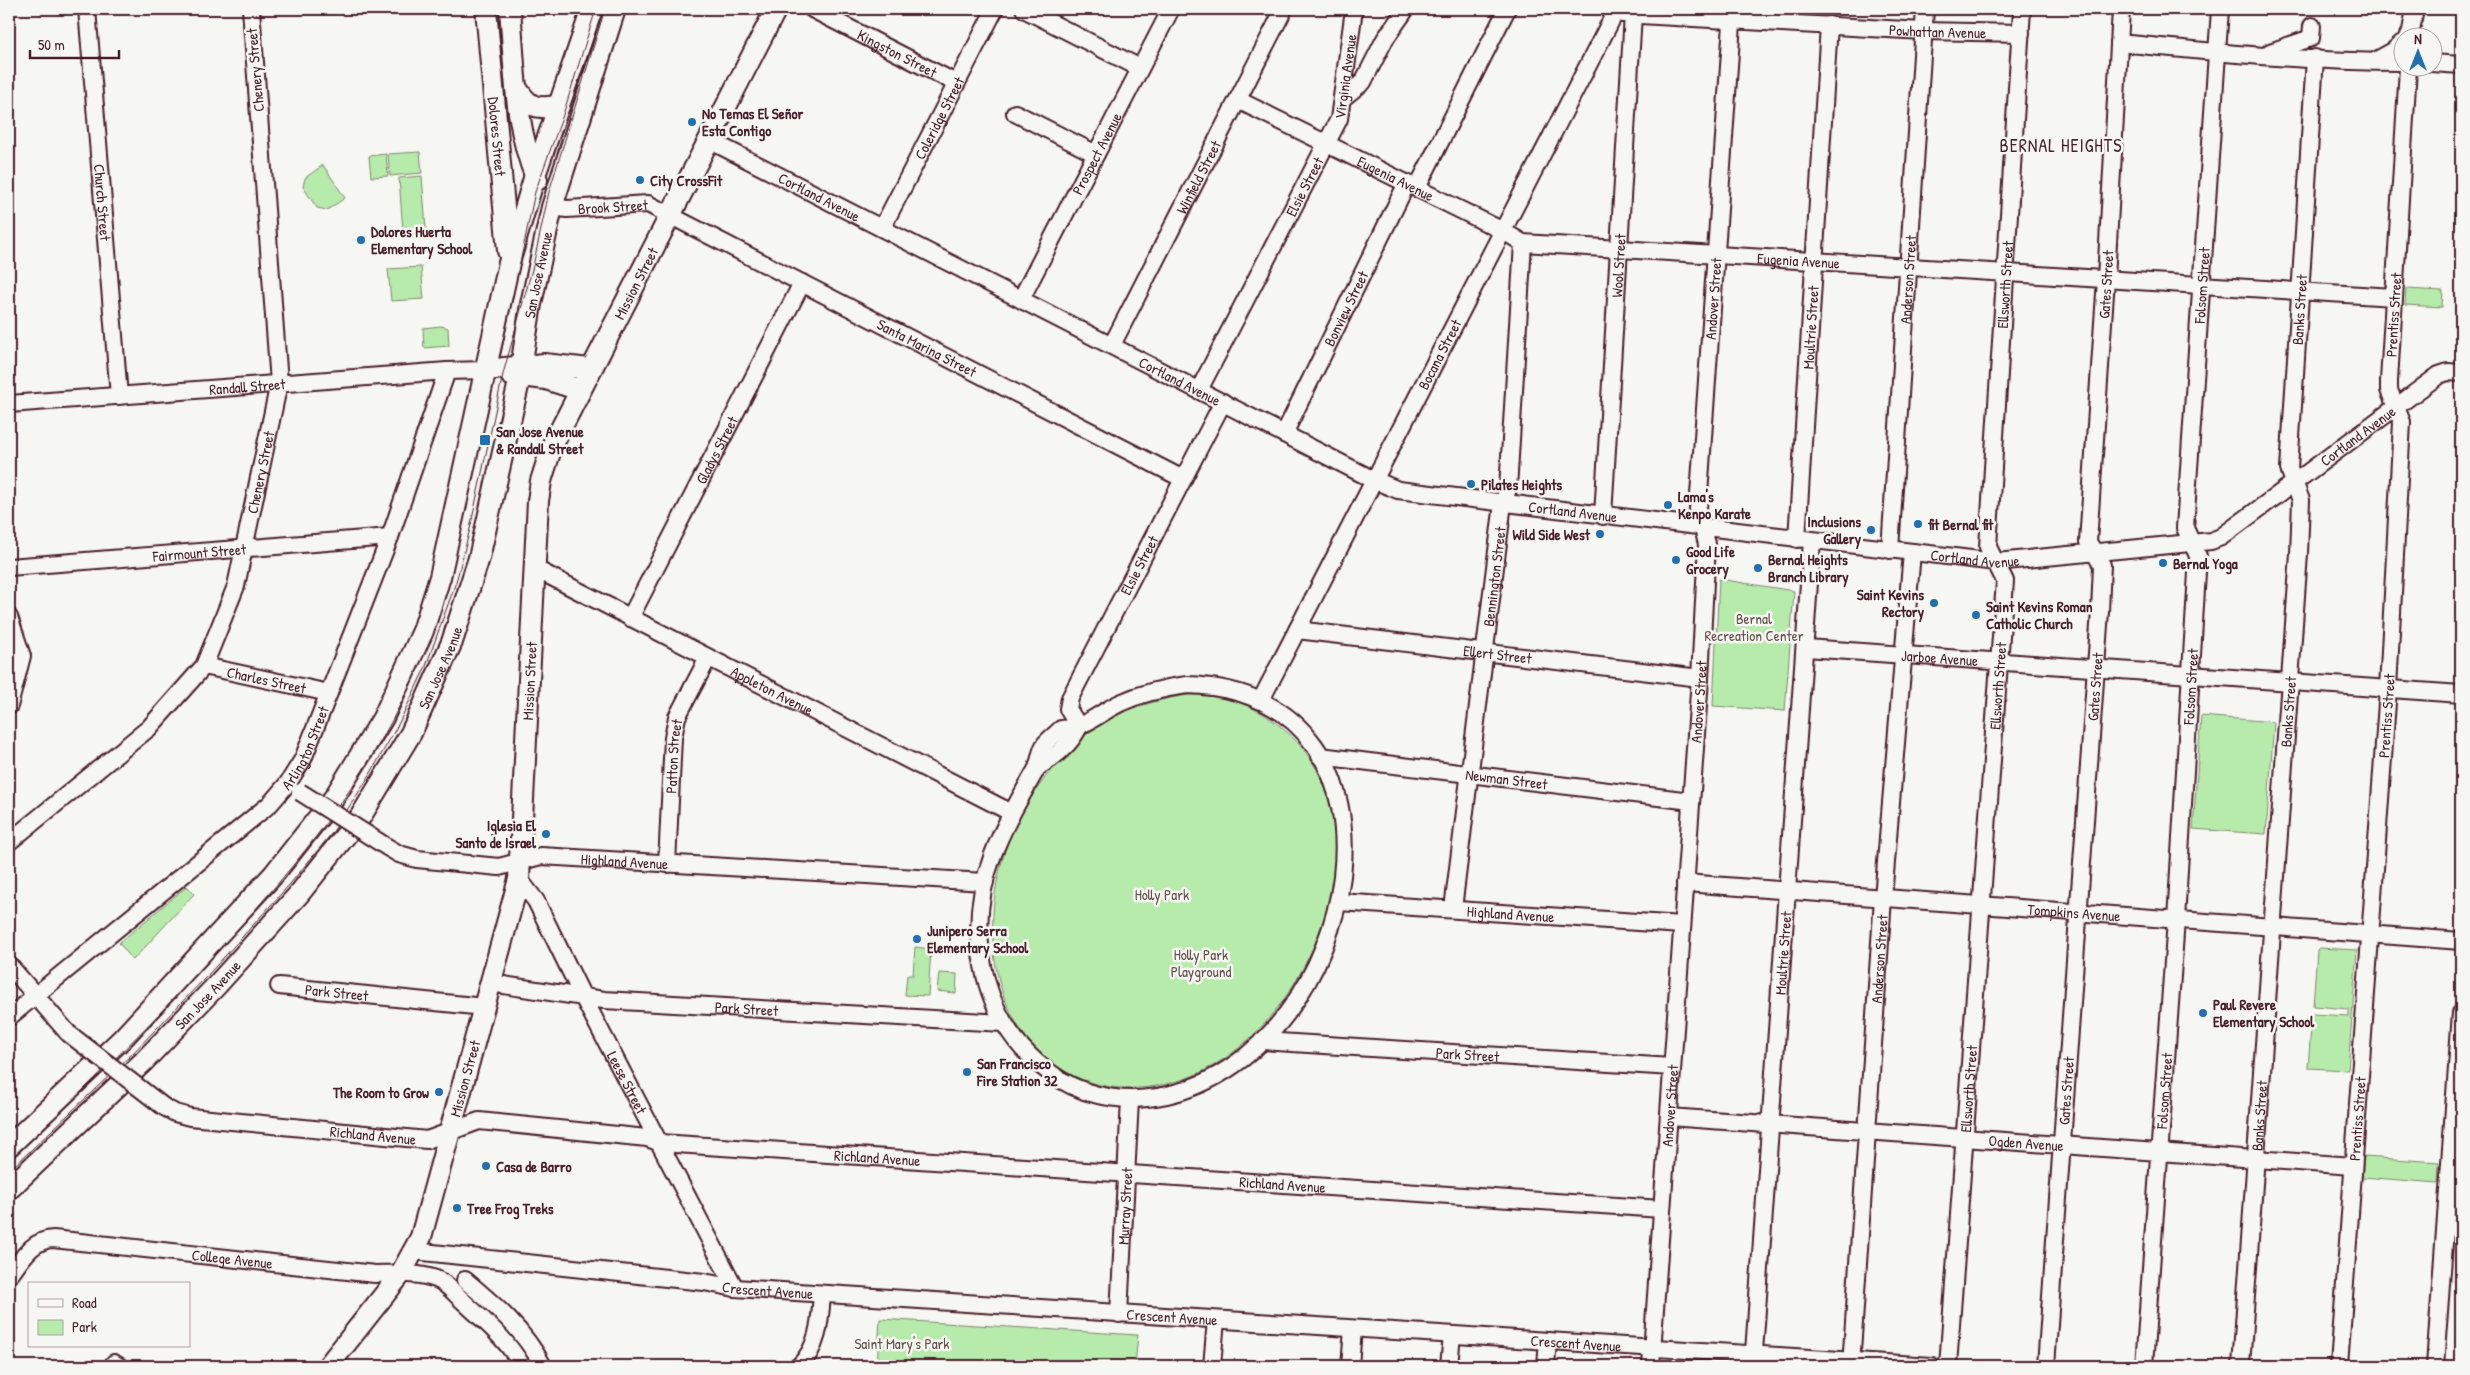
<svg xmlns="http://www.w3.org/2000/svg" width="2470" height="1375" font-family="'Patrick Hand',sans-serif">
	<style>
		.green { fill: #b6ebac; stroke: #80856c }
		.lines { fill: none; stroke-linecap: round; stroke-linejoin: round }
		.minor-casing { stroke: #4a1f2b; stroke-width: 20 }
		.major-casing { stroke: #4a1f2b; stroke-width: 24 }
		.minor { stroke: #f6f6f2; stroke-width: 16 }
		.major { stroke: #f6f6f2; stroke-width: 20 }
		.tram { stroke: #4a1f2b; stroke-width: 1 }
		.minor-bridge-casing { stroke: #4a1f2b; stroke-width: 20; stroke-linecap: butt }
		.minor-bridge { stroke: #f6f6f2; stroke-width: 16 }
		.poi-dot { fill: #1f6fb2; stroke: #f6f6f2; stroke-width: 2 }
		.labels { text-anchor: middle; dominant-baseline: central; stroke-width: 5; stroke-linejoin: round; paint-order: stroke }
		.street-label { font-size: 15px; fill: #4a1f2b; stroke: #f6f6f2 }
		.poi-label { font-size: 15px; font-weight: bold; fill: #4a1f2b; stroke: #f6f6f2; text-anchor: start }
		.park-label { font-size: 15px; fill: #65524b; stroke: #f6f6f2 }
		.quarter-label { font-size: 18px; letter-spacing: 1px; fill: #4a1f2b; stroke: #f6f6f2 }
	</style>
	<rect width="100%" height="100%" fill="#f6f6f2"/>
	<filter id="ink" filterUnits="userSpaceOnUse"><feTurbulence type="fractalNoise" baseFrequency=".02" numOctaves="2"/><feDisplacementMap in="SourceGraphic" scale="10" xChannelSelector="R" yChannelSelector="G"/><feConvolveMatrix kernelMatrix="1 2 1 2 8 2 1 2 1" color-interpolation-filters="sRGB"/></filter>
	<g filter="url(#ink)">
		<!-- green -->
		<g class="green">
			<polygon points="420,152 422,173 390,176 388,154"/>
			<polygon points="386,154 388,176 371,177 369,156"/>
			<polygon points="323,165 345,198 327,210 317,208 303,187 305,178"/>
			<polygon points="422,176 426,229 403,231 399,178"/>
			<polygon points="421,267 424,299 391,301 388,269"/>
			<polygon points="2406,289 2443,291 2442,307 2405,305"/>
			<polygon points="441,326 448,328 449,346 424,348 423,328"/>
			<polygon points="1719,579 1794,591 1785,711 1713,706"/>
			<path d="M 1189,695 C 1231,696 1257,705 1288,733 C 1397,832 1300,1053 1170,1083 C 1135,1092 1101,1090 1068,1073 C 985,1028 978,914 1011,835 C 1027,798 1055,760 1087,734 C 1117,711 1152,700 1189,695 Z"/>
			<polygon points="2201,716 2274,722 2266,834 2193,829"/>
			<polygon points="187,886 194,894 133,960 119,943"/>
			<polygon points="915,947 931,949 928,996 905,995 907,975 913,975"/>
			<polygon points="2319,948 2357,950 2348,1070 2308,1068 2312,1014 2349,1016 2349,1009 2313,1006 2317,950"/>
			<polygon points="939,973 957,974 956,993 937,991"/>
			<polygon points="2364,1157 2439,1162 2438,1183 2362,1177"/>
			<polygon points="880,1319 1138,1335 1135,1366 877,1366"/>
		</g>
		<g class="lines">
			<!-- minor casing -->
			<g class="minor-casing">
				<g id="minor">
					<path id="s1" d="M 87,9 L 119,396"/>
					<path id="s2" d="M 812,9 L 956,83"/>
					<polyline points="1024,9 1140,68"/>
					<path id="s3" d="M 1622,14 L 1923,31 L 2021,33"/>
					<polyline points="2408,38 2411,31 2415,9"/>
					<path d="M 2119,43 C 2213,52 2308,62 2402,62"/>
					<polyline points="2270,52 2311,38 2312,26"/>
					<polyline points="2375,61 2393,51 2402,43"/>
					<polyline points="2432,63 2461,65"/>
					<polyline points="1343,98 1363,82 1385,39 1406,9"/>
					<path id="s4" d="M 1238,100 L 1503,231 L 1523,243 L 2394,297"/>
					<polyline points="1015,113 1096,154"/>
					<path id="s5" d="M 709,140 L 1374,480 L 1398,490 L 1996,562 L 2211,541 L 2221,537 L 2439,375 L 2448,372 L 2461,373"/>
					<polyline points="1417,188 1507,9"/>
					<path id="s6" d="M 552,207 L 567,209 L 648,204 L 1183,479"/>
					<path id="s7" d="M 882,228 L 995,9"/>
					<path id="s8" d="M 1021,299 L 1171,9"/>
					<path id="s9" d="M 1112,345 L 1284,9"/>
					<path id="s10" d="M 1199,390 L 1339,119 L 1354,9"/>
					<path id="s11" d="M 9,404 L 447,371 L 485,370"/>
					<path id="s12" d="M 1284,434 L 1407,183"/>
					<path id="s13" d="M 1603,516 L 1633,14"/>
					<path id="s14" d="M 1797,539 L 1829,25"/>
					<path id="s15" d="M 1890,550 L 1925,9"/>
					<path id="s16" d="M 9,567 L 390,537"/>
					<path id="s17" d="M 534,568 L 1010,812"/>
					<polyline points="9,617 22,656 9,706"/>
					<path id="s18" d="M 630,618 L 802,283"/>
					<path id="s19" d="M 1297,630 L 1700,678"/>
					<path id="s20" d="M 1806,648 L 2461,694"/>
					<path id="s21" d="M 204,666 L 329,693"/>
					<path d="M 1187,685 C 1432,692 1362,1051 1167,1095 C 1131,1103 1092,1099 1061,1080 C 1011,1050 985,1001 980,944 C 974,876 1004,826 1036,770 C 1040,762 1040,751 1045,744 C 1049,739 1056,734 1061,729 C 1088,727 1097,714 1120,703 C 1142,693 1164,688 1187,685 Z"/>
					<path id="s22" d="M 1261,700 L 1617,9"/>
					<path id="s23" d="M 1079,727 L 1068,709 L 1070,698 L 1223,402"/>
					<path id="s24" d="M 1320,756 L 1691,801"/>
					<path d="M 1038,767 C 1056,756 1069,746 1079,727"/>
					<path id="s25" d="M 9,842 L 149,728 L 204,666 L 236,586 L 279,383 L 251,9"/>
					<path id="s26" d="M 387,847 L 399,854 L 417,859 L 499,867 L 541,856 L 985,882"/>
					<path id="s27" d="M 667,864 L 673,738 L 677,717 L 708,658"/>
					<path id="s28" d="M 519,879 L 536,901 L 583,997 L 735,1288"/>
					<path id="s29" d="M 1685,883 L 2461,941"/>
					<path id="s30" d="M 1339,902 L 1682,925"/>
					<path id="s31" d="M 1453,909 L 1498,543 L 1503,503 L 1508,489 L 1523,243"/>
					<polyline points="9,965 68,1033"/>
					<path id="s32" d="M 490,983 L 604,1000 L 1003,1023"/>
					<path id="s33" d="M 279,986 L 484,1007"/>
					<path id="s34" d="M 9,1017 L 270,804 L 288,783 L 303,759 L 390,537 L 447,371"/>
					<path id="s35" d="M 1262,1041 L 1672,1067"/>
					<path id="s36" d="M 164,1107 L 175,1113 L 190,1117 L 427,1140 L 479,1121 L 647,1138 L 661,1143 L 1662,1209"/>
					<path id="s37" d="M 1669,1117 L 2353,1166"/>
					<path id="s38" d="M 414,1251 L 704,1282 L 735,1288 L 1932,1366"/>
					<path id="s39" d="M 9,1276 C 21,1261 31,1240 53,1239 L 375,1274 C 394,1274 418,1272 436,1279 C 447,1283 454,1293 463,1301 C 485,1322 507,1339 522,1366"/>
					<path d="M 465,1280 C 496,1306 524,1330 543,1366"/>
					<path id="s40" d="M 1119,1314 L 1130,1100"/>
					<polyline points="114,1363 119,1366"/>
					<path d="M 799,1366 C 819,1347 820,1320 822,1294"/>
					<polyline points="1212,1366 1216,1320"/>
					<polyline points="1350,1366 1353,1329"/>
					<polyline points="1449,1366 1452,1335"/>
					<polyline points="1546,1366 1548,1341"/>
					<path id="s41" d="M 1651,1366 L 1700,678 L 1707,544 L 1698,509 L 1733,9"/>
					<path id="s42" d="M 1753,1366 L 1812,541"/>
					<path id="s43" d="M 1851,1366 L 1883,898 L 1912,552"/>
					<path id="s44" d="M 1948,1366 L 2005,581 L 1988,547 L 2022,9"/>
					<path id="s45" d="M 2046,1366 L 2100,611 L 2102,565 L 2088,542 L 2106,279 L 2121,9"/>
					<path id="s46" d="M 2144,1366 L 2176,920 L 2198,556 L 2185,528 L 2220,9"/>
					<path id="s47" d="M 2241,1366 L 2299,554 L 2301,500 L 2289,469 L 2315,58"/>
					<path id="s48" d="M 2339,1366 L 2388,689 L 2402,422 L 2389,390 L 2389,381 L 2408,68"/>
					<polyline points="2435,1366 2461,1013"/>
				</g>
			</g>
			<!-- major casing -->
			<g class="major-casing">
				<g id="major">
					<path id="s49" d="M 486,9 L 508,251"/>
					<path d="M 510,9 C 515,67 514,126 537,180"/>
					<path d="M 516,87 C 529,108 535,109 559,106"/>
					<polyline points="485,370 544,364 590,369"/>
					<polyline points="511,375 546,379 580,390"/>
					<polyline points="9,1146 122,1039 274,874 334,798 383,718 423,631 440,577 509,263 535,175 592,9"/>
					<path id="s50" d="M 9,1189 L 144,1061 L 216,986 L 299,894 L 361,816 L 411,733 L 452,642 L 479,558 L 518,386 L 531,304 L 552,207 L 615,9"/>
					<path id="s51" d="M 328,1366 L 400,1275 L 421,1237 L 519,879 L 538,501 L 541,481 L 552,446 L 776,9"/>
				</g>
			</g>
			<!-- minor -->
			<use href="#minor" class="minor"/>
			<!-- major -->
			<use href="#major" class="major"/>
			<!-- tram -->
			<g class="tram">
				<polyline points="500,358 535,192 562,118 596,9"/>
				<path d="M 9,1160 C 86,1089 161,1015 231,937 C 301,859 366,781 410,684"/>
				<polyline points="9,1171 133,1053 206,977 290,884 332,833 368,778 399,723 426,666 456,582 470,529 503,374 533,266 549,192 605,9"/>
			</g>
			<!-- minor-bridge casing -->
			<g class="minor-bridge-casing">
				<g id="minor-bridge">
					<polyline points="300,792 387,847"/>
					<polyline points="68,1033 164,1107"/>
				</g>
			</g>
			<!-- minor-bridge -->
			<use href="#minor-bridge" class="minor-bridge"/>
		</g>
	</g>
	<!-- markers -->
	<g class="poi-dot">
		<circle cx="692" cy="122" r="5"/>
		<circle cx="640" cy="180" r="5"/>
		<circle cx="361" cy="240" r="5"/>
		<rect x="479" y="434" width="12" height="12" rx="2.5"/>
		<circle cx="1471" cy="484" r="5"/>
		<circle cx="1668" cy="505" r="5"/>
		<circle cx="1918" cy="524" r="5"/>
		<circle cx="1871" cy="530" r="5"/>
		<circle cx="1600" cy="534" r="5"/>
		<circle cx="1676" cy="560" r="5"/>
		<circle cx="2163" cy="563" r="5"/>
		<circle cx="1758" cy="568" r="5"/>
		<circle cx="1934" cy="603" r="5"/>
		<circle cx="1976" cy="615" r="5"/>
		<circle cx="546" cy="834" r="5"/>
		<circle cx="917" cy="939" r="5"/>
		<circle cx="2203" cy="1013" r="5"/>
		<circle cx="967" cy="1072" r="5"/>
		<circle cx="439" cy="1092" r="5"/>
		<circle cx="486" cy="1166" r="5"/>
		<circle cx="457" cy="1208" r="5"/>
	</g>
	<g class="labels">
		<!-- street labels -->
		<g class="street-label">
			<text stroke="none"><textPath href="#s3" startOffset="316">Powhattan Avenue</textPath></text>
			<text stroke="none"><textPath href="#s2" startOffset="96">Kingston Street</textPath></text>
			<text transform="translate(255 70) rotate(-95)">Chenery Street</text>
			<text stroke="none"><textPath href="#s10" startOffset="348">Virginia Avenue</textPath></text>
			<text stroke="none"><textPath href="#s7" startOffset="124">Coleridge Street</textPath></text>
			<text stroke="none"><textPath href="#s49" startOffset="128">Dolores Street</textPath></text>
			<text stroke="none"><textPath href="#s8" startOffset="164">Prospect Avenue</textPath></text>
			<text stroke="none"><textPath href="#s9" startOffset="189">Winfield Street</textPath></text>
			<text stroke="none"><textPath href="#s4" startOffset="176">Eugenia Avenue</textPath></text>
			<text stroke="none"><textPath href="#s10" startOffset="229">Elsie Street</textPath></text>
			<text stroke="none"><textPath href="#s5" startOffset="124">Cortland Avenue</textPath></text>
			<text stroke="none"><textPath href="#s1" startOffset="194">Church Street</textPath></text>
			<text stroke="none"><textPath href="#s6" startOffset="61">Brook Street</textPath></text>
			<text stroke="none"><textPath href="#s4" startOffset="595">Eugenia Avenue</textPath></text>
			<text stroke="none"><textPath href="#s13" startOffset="251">Wool Street</textPath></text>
			<text stroke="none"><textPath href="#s50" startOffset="1088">San Jose Avenue</textPath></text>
			<text stroke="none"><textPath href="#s15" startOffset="271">Anderson Street</textPath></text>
			<text stroke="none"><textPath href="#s51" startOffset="1149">Mission Street</textPath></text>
			<text stroke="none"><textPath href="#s45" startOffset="1088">Gates Street</textPath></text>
			<text stroke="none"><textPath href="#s46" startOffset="1086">Folsom Street</textPath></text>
			<text stroke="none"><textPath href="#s44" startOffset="1088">Ellsworth Street</textPath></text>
			<text stroke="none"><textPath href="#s41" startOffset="1071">Andover Street</textPath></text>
			<text stroke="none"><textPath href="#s12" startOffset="140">Bonview Street</textPath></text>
			<text stroke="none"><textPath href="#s47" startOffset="1061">Banks Street</textPath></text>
			<text stroke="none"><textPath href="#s48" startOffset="1056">Prentiss Street</textPath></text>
			<text stroke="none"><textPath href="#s14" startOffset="212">Moultrie Street</textPath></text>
			<text stroke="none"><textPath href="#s6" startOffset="410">Santa Marina Street</textPath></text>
			<text stroke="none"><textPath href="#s22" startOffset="389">Bocana Street</textPath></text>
			<text stroke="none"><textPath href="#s5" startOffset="529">Cortland Avenue</textPath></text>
			<text stroke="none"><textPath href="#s11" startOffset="239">Randall Street</textPath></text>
			<text stroke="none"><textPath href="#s5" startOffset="1772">Cortland Avenue</textPath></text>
			<text stroke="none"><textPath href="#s18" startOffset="189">Gladys Street</textPath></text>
			<text stroke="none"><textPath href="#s25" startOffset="466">Chenery Street</textPath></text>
			<text stroke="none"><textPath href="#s5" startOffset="949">Cortland Avenue</textPath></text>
			<text stroke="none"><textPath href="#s16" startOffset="191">Fairmount Street</textPath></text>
			<text stroke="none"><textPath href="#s5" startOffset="1354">Cortland Avenue</textPath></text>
			<text stroke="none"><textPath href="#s23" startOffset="182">Elsie Street</textPath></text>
			<text stroke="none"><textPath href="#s31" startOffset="335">Bennington Street</textPath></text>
			<text stroke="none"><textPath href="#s19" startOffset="202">Ellert Street</textPath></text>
			<text stroke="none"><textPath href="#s20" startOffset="134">Jarboe Avenue</textPath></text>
			<text stroke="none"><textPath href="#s50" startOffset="682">San Jose Avenue</textPath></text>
			<text stroke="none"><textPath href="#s21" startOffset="64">Charles Street</textPath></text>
			<text stroke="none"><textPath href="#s51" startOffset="729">Mission Street</textPath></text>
			<text stroke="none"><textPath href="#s44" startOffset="682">Ellsworth Street</textPath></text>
			<text stroke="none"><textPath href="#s45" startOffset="681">Gates Street</textPath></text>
			<text stroke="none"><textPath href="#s46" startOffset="681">Folsom Street</textPath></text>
			<text stroke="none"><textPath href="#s17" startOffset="268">Appleton Avenue</textPath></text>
			<text stroke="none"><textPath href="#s41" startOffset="666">Andover Street</textPath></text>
			<text stroke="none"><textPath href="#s47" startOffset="656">Banks Street</textPath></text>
			<text stroke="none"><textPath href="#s48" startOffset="652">Prentiss Street</textPath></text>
			<text stroke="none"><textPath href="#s34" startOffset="404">Arlington Street</textPath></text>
			<text stroke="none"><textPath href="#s27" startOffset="108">Patton Street</textPath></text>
			<text stroke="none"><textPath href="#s24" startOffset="188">Newman Street</textPath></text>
			<text stroke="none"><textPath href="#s26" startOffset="242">Highland Avenue</textPath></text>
			<text stroke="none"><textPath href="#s29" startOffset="390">Tompkins Avenue</textPath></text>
			<text stroke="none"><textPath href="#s30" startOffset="172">Highland Avenue</textPath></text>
			<text stroke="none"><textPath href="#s42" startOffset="414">Moultrie Street</textPath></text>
			<text stroke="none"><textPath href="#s43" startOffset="408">Anderson Street</textPath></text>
			<text stroke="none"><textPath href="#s33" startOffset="58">Park Street</textPath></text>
			<text stroke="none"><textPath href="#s50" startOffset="278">San Jose Avenue</textPath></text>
			<text stroke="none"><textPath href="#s32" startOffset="258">Park Street</textPath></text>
			<text stroke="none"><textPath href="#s35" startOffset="206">Park Street</textPath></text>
			<text stroke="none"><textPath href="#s51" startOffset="324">Mission Street</textPath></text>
			<text stroke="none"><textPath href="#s28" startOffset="231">Leese Street</textPath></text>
			<text stroke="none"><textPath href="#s44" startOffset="278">Ellsworth Street</textPath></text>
			<text stroke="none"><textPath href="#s45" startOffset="276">Gates Street</textPath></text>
			<text stroke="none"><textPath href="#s46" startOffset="276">Folsom Street</textPath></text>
			<text stroke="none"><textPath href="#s41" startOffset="261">Andover Street</textPath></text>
			<text stroke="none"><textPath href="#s47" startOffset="251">Banks Street</textPath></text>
			<text stroke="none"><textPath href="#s48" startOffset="248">Prentiss Street</textPath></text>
			<text stroke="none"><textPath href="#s36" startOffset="212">Richland Avenue</textPath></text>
			<text stroke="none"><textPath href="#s37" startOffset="358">Ogden Avenue</textPath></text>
			<text stroke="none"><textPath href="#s36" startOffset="722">Richland Avenue</textPath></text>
			<text stroke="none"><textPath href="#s36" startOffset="1128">Richland Avenue</textPath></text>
			<text stroke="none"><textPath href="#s40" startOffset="108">Murray Street</textPath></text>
			<text stroke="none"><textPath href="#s39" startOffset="240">College Avenue</textPath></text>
			<text stroke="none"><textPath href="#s38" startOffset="356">Crescent Avenue</textPath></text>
			<text stroke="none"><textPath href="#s38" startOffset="761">Crescent Avenue</textPath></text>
			<text stroke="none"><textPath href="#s38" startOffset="1166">Crescent Avenue</textPath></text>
		</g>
		<!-- poi labels -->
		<g class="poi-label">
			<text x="702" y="113">No Temas El Señor<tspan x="702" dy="17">Esta Contigo</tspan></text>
			<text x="650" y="180">City CrossFit</text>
			<text x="371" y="231">Dolores Huerta<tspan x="371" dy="17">Elementary School</tspan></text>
			<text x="496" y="431">San Jose Avenue<tspan x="496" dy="17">&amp; Randall Street</tspan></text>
			<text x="1481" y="484">Pilates Heights</text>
			<text x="1678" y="496">Lama's<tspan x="1678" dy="17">Kenpo Karate</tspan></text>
			<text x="1861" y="521" text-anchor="end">Inclusions<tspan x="1861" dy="17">Gallery</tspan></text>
			<text x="1928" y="524">fit Bernal fit</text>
			<text x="1590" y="534" text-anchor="end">Wild Side West</text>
			<text x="1686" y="551">Good Life<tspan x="1686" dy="17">Grocery</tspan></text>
			<text x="1768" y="559">Bernal Heights<tspan x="1768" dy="17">Branch Library</tspan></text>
			<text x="2173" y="563">Bernal Yoga</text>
			<text x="1924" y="594" text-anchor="end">Saint Kevins<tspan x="1924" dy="17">Rectory</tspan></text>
			<text x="1986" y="606">Saint Kevins Roman<tspan x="1986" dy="17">Catholic Church</tspan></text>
			<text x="536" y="825" text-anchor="end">Iglesia El<tspan x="536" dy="17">Santo de Israel</tspan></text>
			<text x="927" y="930">Junipero Serra<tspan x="927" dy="17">Elementary School</tspan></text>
			<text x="2213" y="1004">Paul Revere<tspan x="2213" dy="17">Elementary School</tspan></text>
			<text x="977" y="1063">San Francisco<tspan x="977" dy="17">Fire Station 32</tspan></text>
			<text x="429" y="1092" text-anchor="end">The Room to Grow</text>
			<text x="496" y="1166">Casa de Barro</text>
			<text x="467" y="1208">Tree Frog Treks</text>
		</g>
		<!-- park labels -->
		<g class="park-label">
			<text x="1754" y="618">Bernal<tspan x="1754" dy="17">Recreation Center</tspan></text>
			<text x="1162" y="894">Holly Park</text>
			<text x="1201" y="954">Holly Park<tspan x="1201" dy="17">Playground</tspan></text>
			<text x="902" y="1343">Saint Mary's Park</text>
		</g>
		<!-- quarter labels -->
		<g class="quarter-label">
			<text x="2061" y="145">BERNAL HEIGHTS</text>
		</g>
	</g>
	<!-- margin -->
	<rect width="2470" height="1375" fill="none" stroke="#f6f6f2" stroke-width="30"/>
	<rect x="15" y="15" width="2440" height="1345" fill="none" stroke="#4a1f2b" stroke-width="2" filter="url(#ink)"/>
	<!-- legend -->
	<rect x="28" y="1282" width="162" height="65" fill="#f6f6f2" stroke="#b1a0a2"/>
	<rect x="38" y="1299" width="25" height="8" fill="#f6f6f2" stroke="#b1a0a2"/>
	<text x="72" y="1308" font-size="15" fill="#4a1f2b">Road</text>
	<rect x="38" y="1320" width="25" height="15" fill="#b6ebac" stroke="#b1a0a2"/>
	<text x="72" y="1332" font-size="15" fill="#4a1f2b">Park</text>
	<!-- north arrow -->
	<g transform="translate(2418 52)"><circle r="24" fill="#f6f6f2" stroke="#b1a0a2"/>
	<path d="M0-4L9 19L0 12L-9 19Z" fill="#1f6fb2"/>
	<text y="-8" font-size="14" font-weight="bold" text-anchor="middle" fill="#4a1f2b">N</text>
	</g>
	<!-- scale -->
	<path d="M30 50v8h89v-8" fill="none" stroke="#4a1f2b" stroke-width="2.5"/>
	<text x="38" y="50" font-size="15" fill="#4a1f2b" stroke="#f6f6f2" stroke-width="4" paint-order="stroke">50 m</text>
</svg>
